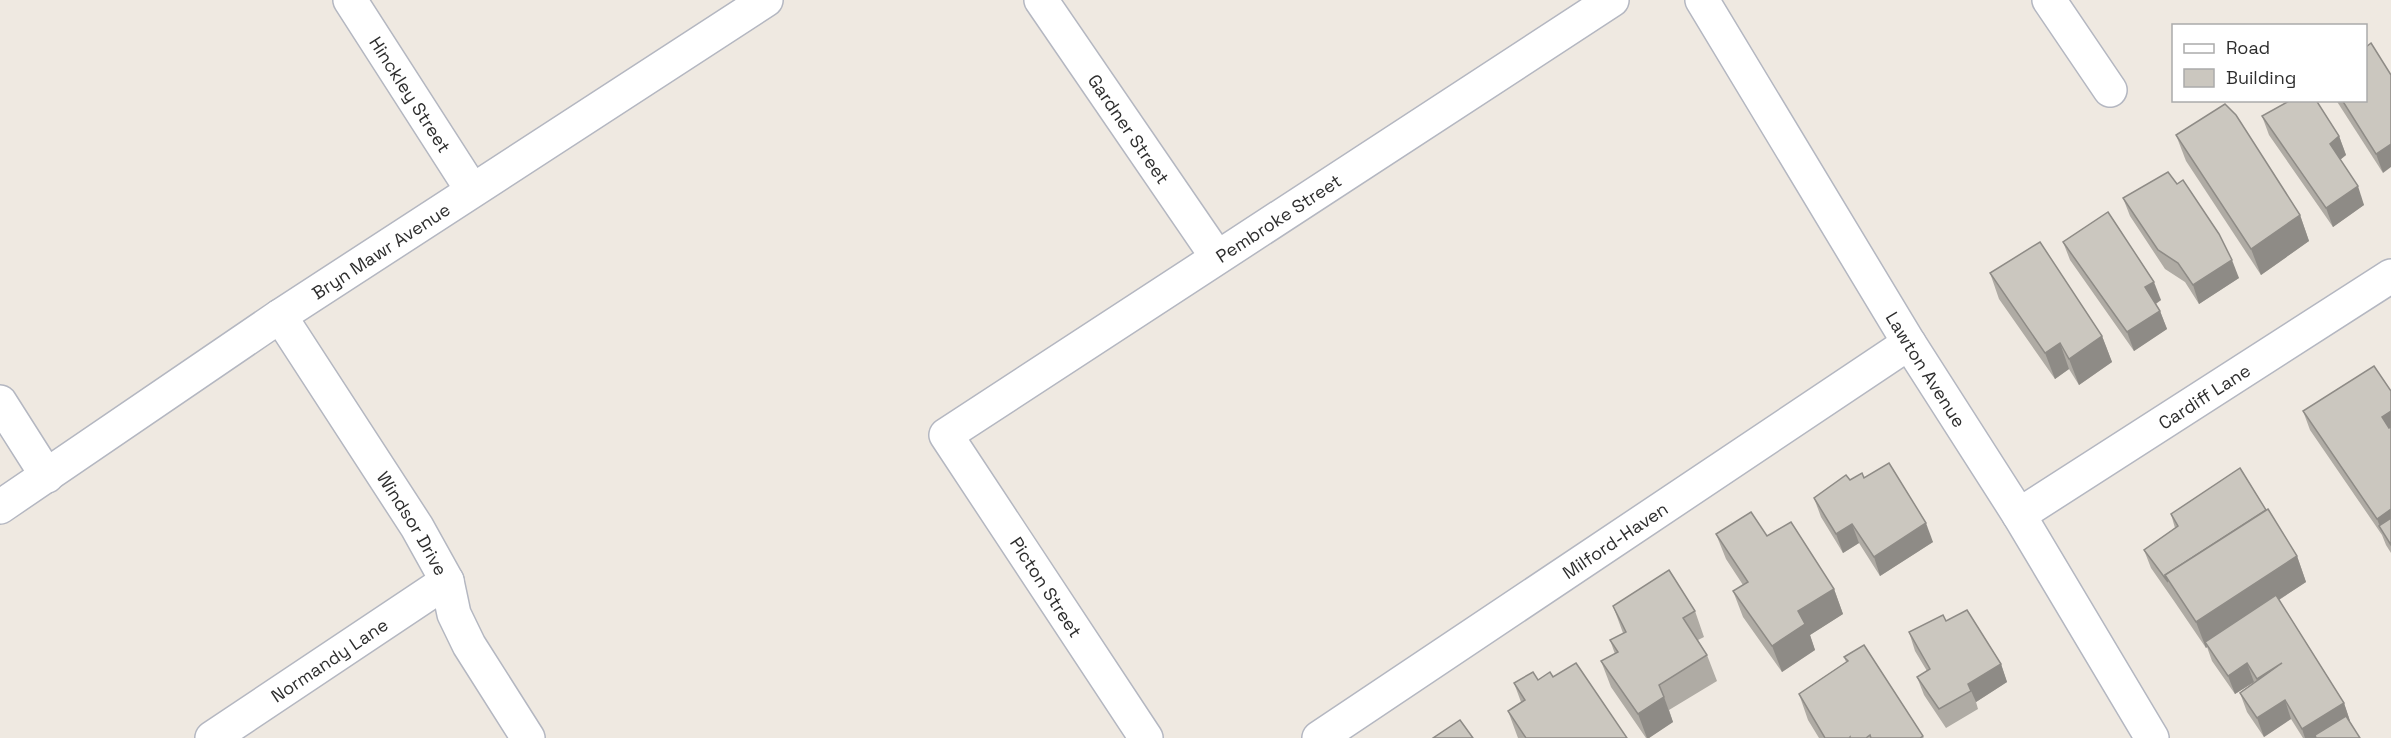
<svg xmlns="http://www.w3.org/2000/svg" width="2391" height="738" font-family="'Space Grotesk',sans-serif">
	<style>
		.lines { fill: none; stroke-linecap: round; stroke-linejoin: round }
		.minor-casing { stroke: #b4b7c1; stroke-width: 36 }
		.minor { stroke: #fff; stroke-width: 33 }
		.wall { fill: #afaba4 }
		.shaded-wall { fill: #8e8b86 }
		.building { fill: #cbc7bf; stroke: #8e8b86; stroke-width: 1.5 }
		.labels { text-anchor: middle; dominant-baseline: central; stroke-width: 5; stroke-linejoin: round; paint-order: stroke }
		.street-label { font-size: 18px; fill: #2e2e2e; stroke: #fff }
	</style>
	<rect width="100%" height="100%" fill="#efe9e1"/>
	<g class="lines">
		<!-- minor casing -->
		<g class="minor-casing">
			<g id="minor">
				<path id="s1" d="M 350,0 L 472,190"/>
				<path id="s2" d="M 1041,0 L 1217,257"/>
				<path id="s3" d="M 1702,0 L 1909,343 L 2019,515 L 2152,738"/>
				<polyline points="2049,0 2110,90"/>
				<path id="s4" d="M 280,316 L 417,527 L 447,581 L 454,614 L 469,645 L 528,738"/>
				<polyline points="0,402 47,476"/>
				<path id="s5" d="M 0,507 L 280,316 L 766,0"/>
				<path id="s6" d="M 2019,515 L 2391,276"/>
				<path id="s7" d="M 212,738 L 447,581"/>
				<path id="s8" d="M 1146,738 L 946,435 L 1612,0"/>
				<path id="s9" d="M 1319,738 L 1909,343"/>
			</g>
		</g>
		<!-- minor -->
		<use href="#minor" class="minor"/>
	</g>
	<!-- wall -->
	<g class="wall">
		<polygon points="2336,100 2366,100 2383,173"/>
		<polygon points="2262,116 2339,136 2346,155 2340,160 2364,205 2333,227 2269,135"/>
		<polygon points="2176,135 2300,215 2309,241 2261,275 2186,161"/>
		<polygon points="2123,198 2239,278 2199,304 2185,282 2165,269 2130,216"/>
		<polygon points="2063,242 2161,300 2156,304 2160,311 2167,329 2134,351 2070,260"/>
		<polygon points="1990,273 2102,336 2112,362 2079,385 2069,369 2055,379 1999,299"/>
		<polygon points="2391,391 2391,553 2386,545 2382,535 2310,430 2303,411"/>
		<polygon points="1864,478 1933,542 1880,576 1859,543 1843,553 1821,517 1814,498 1850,480"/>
		<polygon points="2266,510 2297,556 2306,582 2279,600 2344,703 2350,721 2349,722 2360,738 2303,738 2291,719 2264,737 2247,712 2240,693 2254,682 2235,694 2212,661 2207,647 2206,648 2174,601 2151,568 2144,550 2175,528 2171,514"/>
		<polygon points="1716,534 1767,536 1834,589 1843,614 1810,635 1815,650 1782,672 1743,617 1733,591 1743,585 1726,559"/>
		<polygon points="1613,606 1695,611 1704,637 1698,640 1707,655 1717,681 1669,710 1673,722 1649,738 1646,738 1611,687 1601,661 1615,654 1610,640 1623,633"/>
		<polygon points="1946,621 2001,664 2007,682 1976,702 1978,709 1946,728 1924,695 1917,677 1927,671 1915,651 1909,632"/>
		<polygon points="1844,657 1924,738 1819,738 1808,720 1799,694 1846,662"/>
		<polygon points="1553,677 1627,738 1518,738 1508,711 1521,702 1514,683"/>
	</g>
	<!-- shaded-wall -->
	<g class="shaded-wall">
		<polygon points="2339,136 2346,155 2336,163 2330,144"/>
		<polygon points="2391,144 2391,167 2383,173 2376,154"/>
		<polygon points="2358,186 2364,205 2333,227 2326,208"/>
		<polygon points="2300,215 2309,241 2261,275 2251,249"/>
		<polygon points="2232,260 2239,278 2199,304 2193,285"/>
		<polygon points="2154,282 2161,300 2152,306 2145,287"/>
		<polygon points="2160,311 2167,329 2134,351 2127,332"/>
		<polygon points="2102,336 2112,362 2079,385 2069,359"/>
		<polygon points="2060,343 2069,369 2055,379 2045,353"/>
		<polygon points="2391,411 2391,434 2382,417"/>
		<polygon points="2391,509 2391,532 2381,529 2377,519"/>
		<polygon points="1926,523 1933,542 1880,576 1874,557"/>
		<polygon points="1852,524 1859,543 1843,553 1836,534"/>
		<polygon points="2297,556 2306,582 2208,646 2205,642 2207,647 2206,648 2196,622"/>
		<polygon points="1834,589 1843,614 1810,635 1815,650 1782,672 1772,646 1798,611"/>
		<polygon points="2247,663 2254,682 2235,694 2228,676"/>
		<polygon points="2001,664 2007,682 1976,702 1968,684"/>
		<polygon points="1664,697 1673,722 1649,738 1647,738 1638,714"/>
		<polygon points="2285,700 2291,719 2264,737 2257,718"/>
		<polygon points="2344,703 2350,721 2324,738 2315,735 2316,738 2305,738 2302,729"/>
	</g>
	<!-- building -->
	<g class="building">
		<polygon points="2371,43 2391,75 2391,144 2376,154 2342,100 2366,100 2366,47"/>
		<polygon points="2291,100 2316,100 2339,136 2330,144 2358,186 2326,208 2262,116"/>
		<polygon points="2225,104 2236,115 2300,215 2251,249 2176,135"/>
		<polygon points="2168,172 2177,184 2183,180 2219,234 2232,260 2193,285 2178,263 2158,250 2123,198"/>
		<polygon points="2108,212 2154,282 2145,287 2160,311 2127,332 2063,242"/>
		<polygon points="2040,242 2102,336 2069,359 2060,343 2045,353 1990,273"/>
		<polygon points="2374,366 2391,391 2391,411 2382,417 2389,428 2391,427 2391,509 2377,519 2303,411"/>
		<polygon points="1889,463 1926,523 1874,557 1852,524 1836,534 1814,498 1846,475 1850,480 1862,473 1864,478"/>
		<polygon points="2240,468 2266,510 2165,575 2168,582 2144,550 2178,526 2171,514"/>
		<polygon points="2268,509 2297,556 2196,622 2165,575"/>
		<polygon points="1751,512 1767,536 1791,522 1834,589 1798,611 1805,624 1772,646 1733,591 1748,582 1716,534"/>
		<polygon points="2391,518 2391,545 2379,526"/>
		<polygon points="1669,570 1695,611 1683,618 1707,655 1659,685 1664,697 1638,714 1601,661 1618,652 1610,640 1626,632 1613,606"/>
		<polygon points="2276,595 2344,703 2302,729 2285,700 2257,718 2240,693 2282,663 2257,679 2247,663 2228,676 2205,642"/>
		<polygon points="1967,610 2001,664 1968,684 1971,691 1939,709 1917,677 1930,669 1909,632 1943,615 1946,621"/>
		<polygon points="1864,645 1923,736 1920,738 1871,738 1870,735 1866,738 1850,738 1850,737 1849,738 1825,738 1799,694 1848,661 1844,657"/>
		<polygon points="1576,663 1627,738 1526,738 1508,711 1525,700 1514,683 1533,672 1538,680 1550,672 1553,677"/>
		<polygon points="2346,716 2360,738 2316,738 2315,735"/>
		<polygon points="1460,720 1473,738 1433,738"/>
	</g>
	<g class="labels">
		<!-- street labels -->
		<g class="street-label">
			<text stroke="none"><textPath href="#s1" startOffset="112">Hinckley Street</textPath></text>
			<text stroke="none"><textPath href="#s2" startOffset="156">Gardner Street</textPath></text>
			<text stroke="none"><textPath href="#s8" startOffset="760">Pembroke Street</textPath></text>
			<text stroke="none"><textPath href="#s5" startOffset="459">Bryn Mawr Avenue</textPath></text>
			<text stroke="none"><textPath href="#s3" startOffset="432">Lawton Avenue</textPath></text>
			<text stroke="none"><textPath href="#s6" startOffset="220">Cardiff Lane</textPath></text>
			<text stroke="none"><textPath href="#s4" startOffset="246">Windsor Drive</textPath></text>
			<text stroke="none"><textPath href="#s9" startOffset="356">Milford-Haven</textPath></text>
			<text transform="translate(1046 587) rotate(57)">Picton Street</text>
			<text stroke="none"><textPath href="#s7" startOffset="141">Normandy Lane</textPath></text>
		</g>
	</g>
	<!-- legend -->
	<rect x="2172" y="24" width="195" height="78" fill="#ffffff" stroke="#ababab" stroke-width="1.5"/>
	<rect x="2184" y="44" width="30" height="9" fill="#ffffff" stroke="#ababab" stroke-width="1.5"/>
	<text x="2226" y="54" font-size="18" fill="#2e2e2e">Road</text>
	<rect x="2184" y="69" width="30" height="18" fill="#cbc7bf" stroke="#ababab" stroke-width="1.5"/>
	<text x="2226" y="84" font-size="18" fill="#2e2e2e">Building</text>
</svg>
